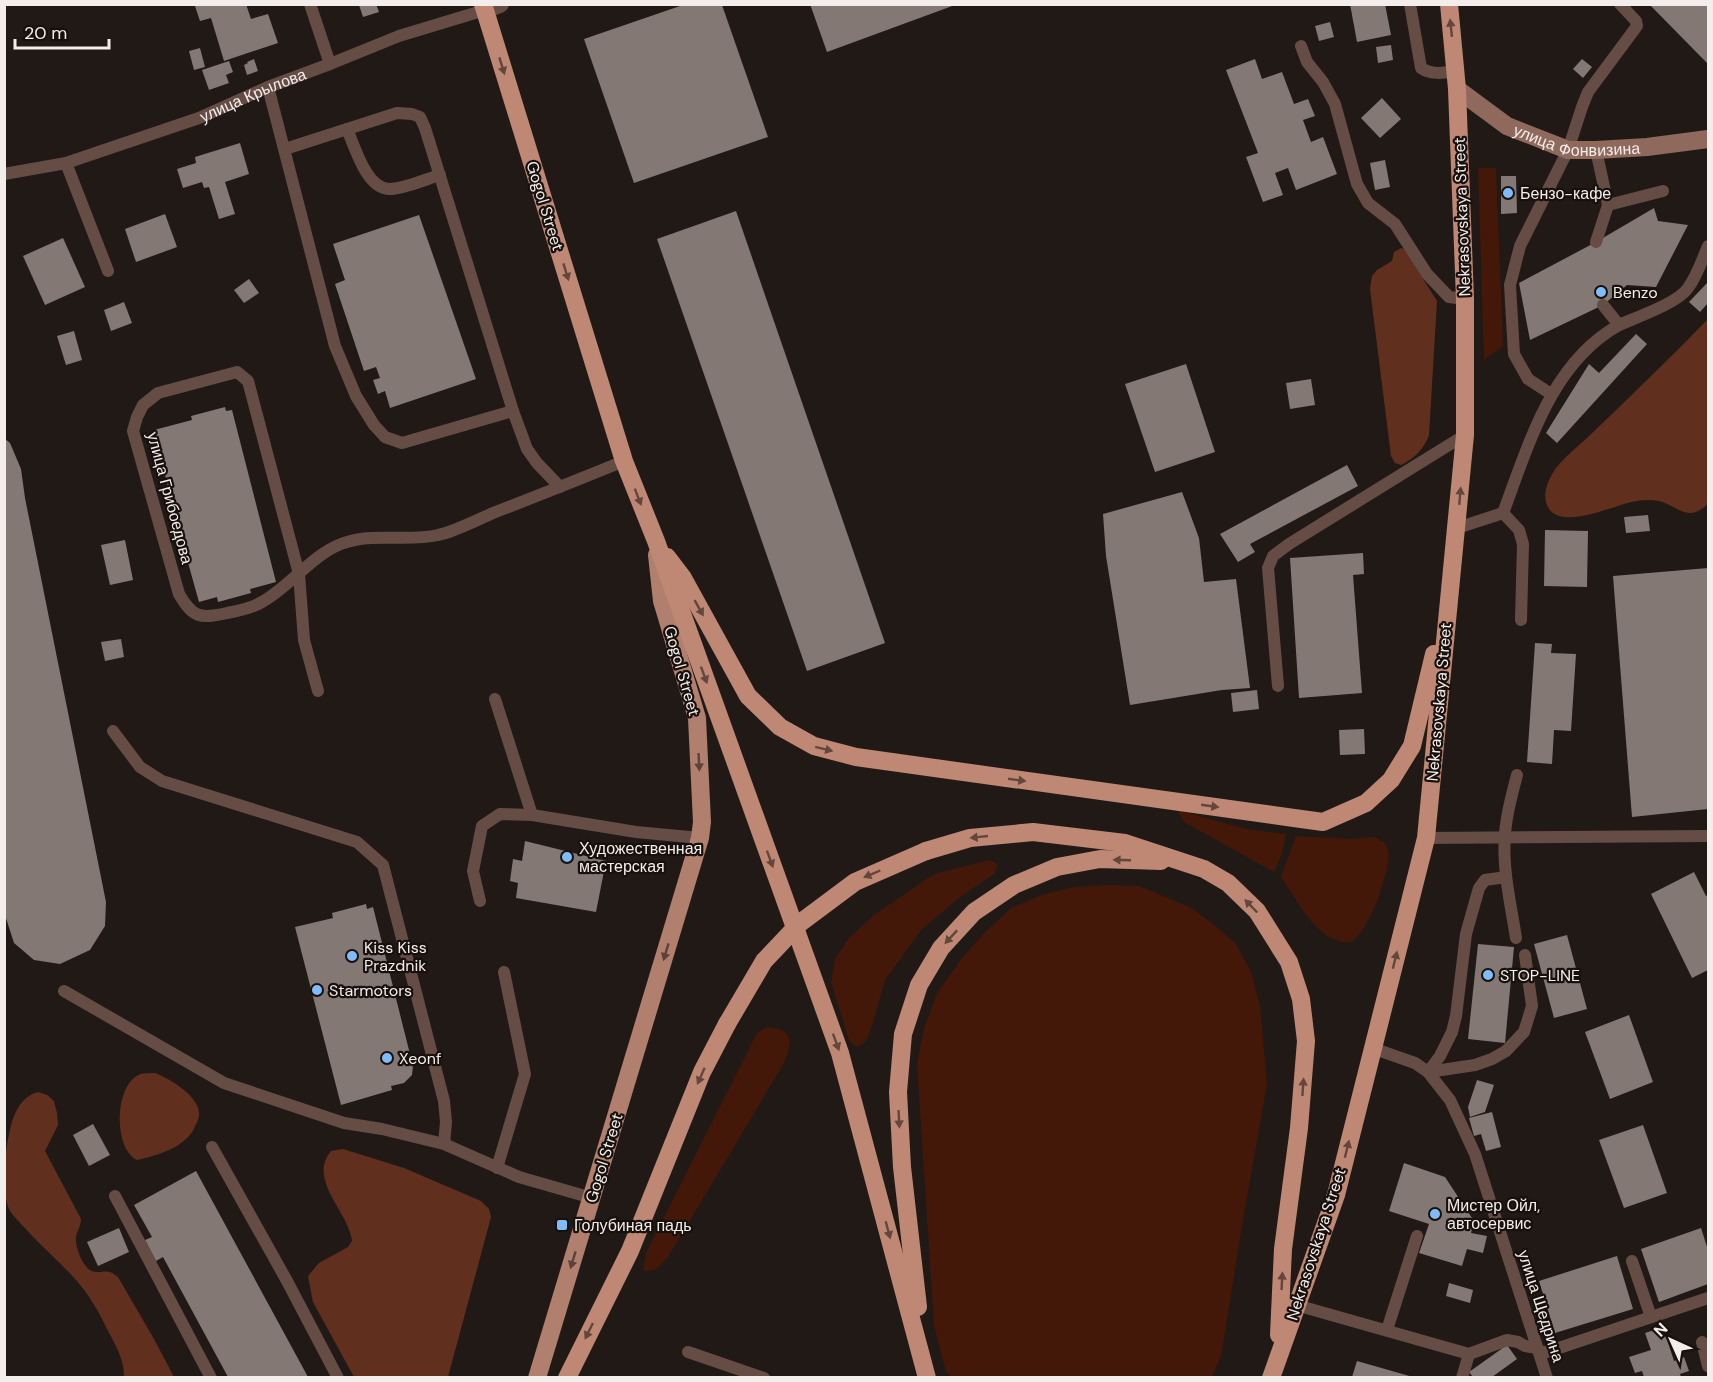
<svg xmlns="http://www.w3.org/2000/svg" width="1713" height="1382" font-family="'DM Sans',sans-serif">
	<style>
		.green { fill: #431808 }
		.forest { fill: #612f1d }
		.building { fill: #837874 }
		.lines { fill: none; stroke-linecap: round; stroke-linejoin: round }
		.service { stroke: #654d45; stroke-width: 12 }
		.minor { stroke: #654d45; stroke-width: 18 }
		.secondary { stroke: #8f695c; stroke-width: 18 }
		.primary { stroke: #b07f6d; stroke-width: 18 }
		.trunk { stroke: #bf8875; stroke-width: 18 }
		.trunk-bridge { stroke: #bf8875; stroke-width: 18 }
		.oneway { fill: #63463c }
		.oneway2 { fill: #5c4238 }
		.poi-dot { fill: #81bcfa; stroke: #18100d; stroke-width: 2 }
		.labels { text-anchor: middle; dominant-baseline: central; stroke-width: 4.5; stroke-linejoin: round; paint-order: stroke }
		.street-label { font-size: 16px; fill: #f3edeb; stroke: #18100d }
		.poi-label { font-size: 16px; fill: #f3edeb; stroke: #18100d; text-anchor: start }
	</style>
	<rect width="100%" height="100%" fill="#211916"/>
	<!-- green -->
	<g class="green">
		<polygon points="1478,168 1496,168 1503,346 1484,360"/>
		<polygon points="1177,810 1246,829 1286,834 1282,853 1274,872 1184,822"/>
		<path d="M 1296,836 L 1350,839 L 1375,837 L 1385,843 L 1389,853 L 1387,870 L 1377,902 L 1363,930 L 1353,941 C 1348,942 1343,943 1339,941 C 1314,935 1295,897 1281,877 Z"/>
		<polygon points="990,860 998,865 994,874 959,898 922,929 885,980 872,1026 866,1041 857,1047 849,1040 831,982 835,959 849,938 874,915 934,874"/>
		<polygon points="1105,885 1139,886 1190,907 1217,927 1236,944 1251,972 1260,1006 1267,1084 1244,1214 1221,1356 1212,1377 952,1377 946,1372 934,1325 917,1064 924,1028 937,993 959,962 984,933 1011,908 1042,895 1074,887"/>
		<path d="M 767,1027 C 793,1029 793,1041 784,1063 L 668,1257 L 656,1269 L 646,1271 L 643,1269 L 646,1253 L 757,1033 Z"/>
	</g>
	<!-- forest -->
	<g class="forest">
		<path d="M 1401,248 L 1404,249 L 1437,301 L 1429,435 C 1425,448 1414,459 1401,465 L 1395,463 L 1391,456 L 1370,289 L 1372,276 L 1377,270 L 1392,261 L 1394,252 Z"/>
		<path d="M 1708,319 L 1708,504 C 1687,523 1680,507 1659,501 C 1645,498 1628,502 1615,507 C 1597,512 1553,530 1546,502 C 1543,491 1549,478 1556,468 C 1562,460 1570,453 1578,446 C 1590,436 1600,425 1611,415 C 1644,383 1677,351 1708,319 Z"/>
		<path d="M 155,1073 C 170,1079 202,1097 199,1117 C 198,1120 197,1123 195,1126 C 193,1134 184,1141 177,1146 C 164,1153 151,1157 137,1160 C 113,1148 114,1083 141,1074 C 145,1073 151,1073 155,1073 Z"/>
		<path d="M 38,1092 L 47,1095 L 54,1101 L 57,1113 L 58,1125 L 45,1151 L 81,1219 C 81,1226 77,1231 76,1237 C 75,1248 84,1272 96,1272 C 107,1272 108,1269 118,1277 L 154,1339 L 174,1377 L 124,1377 C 124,1359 116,1346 108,1331 C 99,1312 90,1296 76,1280 C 59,1261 39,1244 22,1225 C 18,1220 13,1216 10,1211 C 0,1192 5,1150 10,1130 C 14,1112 21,1097 38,1092 Z"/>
		<path d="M 343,1149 L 404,1168 L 481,1201 L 489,1209 L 491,1217 L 448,1377 L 354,1377 L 313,1302 L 308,1276 L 319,1263 L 348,1247 L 352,1241 C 349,1212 307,1180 331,1151 Z"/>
	</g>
	<!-- building -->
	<g class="building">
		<polygon points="199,4 246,4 251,19 268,14 278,43 224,61 211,18 200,21 195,6"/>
		<polygon points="362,4 376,4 379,12 363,17 359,5"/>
		<polygon points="810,4 955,4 955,5 827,52"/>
		<polygon points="1350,4 1385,4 1391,35 1357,42"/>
		<polygon points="1649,4 1708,4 1708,64"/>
		<polygon points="683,5 722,5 768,137 634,183 584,39"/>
		<polygon points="1330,22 1334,37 1319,41 1315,26"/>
		<polygon points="1391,45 1393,60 1378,63 1376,47"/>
		<polygon points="200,48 205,67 194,70 189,51"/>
		<polygon points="254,59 258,71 247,75 244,65 248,63 247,62"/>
		<polygon points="1255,59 1262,79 1282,72 1294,104 1308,99 1315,116 1303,120 1311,142 1323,137 1337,174 1296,190 1288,168 1275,173 1283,195 1263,202 1246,157 1258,153 1226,70"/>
		<polygon points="1582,59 1592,67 1583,78 1573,69"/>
		<polygon points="229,61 233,72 226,75 229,83 209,90 202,70"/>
		<polygon points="1382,98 1401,119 1380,138 1361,118"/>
		<polygon points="240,143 249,174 225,182 235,214 219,219 209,187 204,188 202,182 183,188 177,169 196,163 195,157"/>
		<polygon points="1385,160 1390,187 1375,190 1370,163"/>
		<polygon points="1501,176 1516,176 1517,213 1501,214"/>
		<polygon points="1654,208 1658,221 1688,225 1656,287 1627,285 1603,305 1530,340 1519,283 1596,242"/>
		<polygon points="736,211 885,643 807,671 657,239"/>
		<polygon points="165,214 177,247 136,262 125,229"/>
		<polygon points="419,215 476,379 390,408 385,391 378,394 373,380 380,378 376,367 364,371 335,284 345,280 333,244"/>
		<polygon points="63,238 85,287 45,305 23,256"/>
		<polygon points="249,279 259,293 244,303 234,290"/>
		<polygon points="1708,282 1708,303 1700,312 1689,302"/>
		<polygon points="124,302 132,323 111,331 104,310"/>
		<polygon points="74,331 82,360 66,365 57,336"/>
		<polygon points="1636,334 1647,344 1557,443 1546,433 1589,364 1599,373"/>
		<polygon points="1186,364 1215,452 1155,472 1125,384"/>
		<polygon points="1311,379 1315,405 1290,409 1286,383"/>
		<polygon points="225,407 226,411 232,410 276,582 250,589 251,593 218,602 217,597 199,602 185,552 181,553 169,508 173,507 154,430 192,420 191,416"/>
		<polygon points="4,438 10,443 21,469 25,498 106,902 105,926 90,950 60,964 34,960 14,943 4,912"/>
		<polygon points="1347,465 1358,486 1250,544 1255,552 1238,562 1220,534"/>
		<polygon points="1182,492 1199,538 1204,582 1236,579 1250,688 1222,690 1130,705 1106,556 1103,514"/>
		<polygon points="1648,515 1650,531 1626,533 1624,517"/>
		<polygon points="1545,530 1588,531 1587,587 1544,586"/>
		<polygon points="125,540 133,580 110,585 101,545"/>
		<polygon points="1363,553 1364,574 1353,575 1362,693 1299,698 1290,558"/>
		<polygon points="1708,568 1708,809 1632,817 1613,576"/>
		<polygon points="121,639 124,657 105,661 101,642"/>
		<polygon points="1535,643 1552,644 1551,653 1576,654 1571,731 1554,730 1552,764 1527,762"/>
		<polygon points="1257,690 1259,709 1233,712 1231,693"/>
		<polygon points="1364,729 1365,754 1340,755 1339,730"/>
		<polygon points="525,841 606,861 596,912 516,898 518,883 510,881 513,859 522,861"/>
		<polygon points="1694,872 1706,896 1708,895 1708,970 1692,978 1651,894"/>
		<polygon points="366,904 367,909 373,907 413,1066 412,1075 404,1083 391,1086 392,1090 341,1105 295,927 333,918 332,913"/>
		<polygon points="1567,935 1587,1009 1554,1018 1534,944"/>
		<polygon points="1478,944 1514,947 1505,1043 1468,1039"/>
		<polygon points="1629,1015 1653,1082 1610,1099 1585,1032"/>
		<polygon points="1477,1080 1494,1085 1485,1112 1470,1117 1468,1107"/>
		<polygon points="1492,1112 1501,1147 1486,1151 1481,1134 1474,1136 1469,1118"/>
		<polygon points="93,1124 110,1155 89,1166 73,1135"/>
		<polygon points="1643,1125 1667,1193 1624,1208 1599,1140"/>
		<polygon points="1404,1163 1445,1177 1474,1221 1471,1233 1487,1236 1483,1253 1467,1249 1462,1266 1419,1253 1429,1224 1389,1211"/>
		<polygon points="196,1171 308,1377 228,1377 163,1257 156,1261 145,1240 152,1237 134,1205"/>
		<polygon points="119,1228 129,1252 98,1266 87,1242"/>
		<polygon points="1701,1228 1708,1250 1708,1284 1659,1302 1641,1249"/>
		<polygon points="1617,1256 1633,1309 1555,1333 1539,1281"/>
		<polygon points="1449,1283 1473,1290 1470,1303 1446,1296"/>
		<polygon points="1663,1327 1674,1361 1684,1357 1689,1371 1680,1374 1681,1377 1644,1377 1642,1371 1635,1373 1629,1357 1651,1350 1645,1333"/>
		<polygon points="1507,1345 1517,1359 1492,1377 1473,1377 1469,1372"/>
		<polygon points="1357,1361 1413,1377 1352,1377"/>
	</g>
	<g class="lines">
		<!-- service -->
		<g class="service">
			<polyline points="310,4 330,64"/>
			<path d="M 1410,4 L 1421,68 C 1431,75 1444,73 1455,71"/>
			<polyline points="1301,46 1307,62 1323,82 1335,104 1357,184 1368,203 1395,224 1427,274 1449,297 1465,299"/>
			<polyline points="268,87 335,346 356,396 374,425 385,437 402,443 513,411"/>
			<path d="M 347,129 C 355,147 366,188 389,189 C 404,189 426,179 440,175"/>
			<polyline points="285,149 397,113 412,114 420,117 425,128 513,411 527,449 537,463 560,487"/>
			<polyline points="1596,150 1608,205 1596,242"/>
			<polyline points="66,163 108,271"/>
			<path id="s1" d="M 4,174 L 66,163 L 199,118 L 268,87 L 330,64 L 399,36 L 485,10"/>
			<polyline points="1608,205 1663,191"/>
			<path d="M 1619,325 C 1637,317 1678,303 1688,288 C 1697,276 1702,260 1708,246"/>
			<polyline points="1551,394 1528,379 1514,354 1510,285 1520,246 1568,150 1582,107 1588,92 1637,26 1636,21 1620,4"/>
			<polyline points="1503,513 1519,530 1523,544 1521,620"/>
			<path d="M 1457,528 L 1503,513 C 1529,444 1551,363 1619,325 L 1603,305"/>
			<polyline points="1278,686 1268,568 1273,556 1289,544 1465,435"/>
			<path d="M 318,691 L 304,640 L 299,574 L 248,381 L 237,372 L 158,393 L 143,405 L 137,417 L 133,431 L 179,594 C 193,618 200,619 227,613 C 238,611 252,608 262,602 C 290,587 316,550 347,542 C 376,533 408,542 438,535 C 454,532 477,520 493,513 C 537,496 580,479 624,461"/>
			<polyline points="495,699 532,815"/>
			<polyline points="113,731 140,767 162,781 357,842 383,865 444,1101 446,1122 444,1144"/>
			<polyline points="1426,838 1708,836"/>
			<polyline points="480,901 473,871 482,826 500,814 532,815 636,832 700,838"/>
			<path d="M 1516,938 C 1511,905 1502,869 1505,835 C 1506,814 1512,795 1517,775"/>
			<polyline points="64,991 224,1083 344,1123 382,1129 444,1144 519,1177 592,1198"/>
			<polyline points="1372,1048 1415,1063 1428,1072 1450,1100 1475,1154 1547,1378"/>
			<polyline points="1428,1072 1440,1056 1452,1032 1456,1016 1466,934 1479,888 1485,880 1506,877"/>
			<polyline points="1428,1072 1475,1065 1492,1059 1506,1051 1524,1032 1532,1006 1525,955"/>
			<polyline points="212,1147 287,1281 338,1378"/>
			<polyline points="497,1168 525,1074 504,972"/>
			<polyline points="115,1196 211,1378"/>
			<polyline points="1632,1261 1651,1317"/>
			<polyline points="1296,1305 1469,1354 1507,1340 1518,1342 1525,1346 1537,1348 1541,1352 1547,1352 1708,1298"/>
			<polyline points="1387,1330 1417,1236"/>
			<polyline points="1702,1342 1708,1366"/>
			<polyline points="688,1352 764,1378"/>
			<polyline points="1462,1378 1469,1354"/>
		</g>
		<!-- minor -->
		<polyline class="minor" points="485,10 500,4"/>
		<!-- secondary -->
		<path class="secondary" id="s2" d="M 1457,89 L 1507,126 L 1568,150 L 1596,150 L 1647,147 L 1708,139"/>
		<!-- primary -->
		<polyline class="primary" points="537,1378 700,838 702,822 697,718 662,601 657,555"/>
		<!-- trunk -->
		<g class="trunk">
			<polyline points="483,4 624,461 656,541 840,1053 927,1378"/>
			<polyline points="667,557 683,578 748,696 780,727 814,746 856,757 1294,818 1323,822 1366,803 1391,780 1412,746 1434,654"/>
			<polyline points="926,851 970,838 1033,832 1125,843 1204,869 1228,883 1257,911 1289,962 1301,999 1306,1041 1299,1128 1283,1249 1279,1335"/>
			<polyline points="918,1307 902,1167 898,1092 903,1034 919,985 941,948 974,912 1014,885 1057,867 1100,859 1161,861"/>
			<polyline points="567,1378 630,1251 702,1072 727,1024"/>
			<polyline points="1271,1378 1336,1195 1426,838 1465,435 1465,299 1457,89 1449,4"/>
		</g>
		<!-- trunk-bridge -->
		<polyline class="trunk-bridge" points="727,1024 764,961 800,923 855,882 926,851"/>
	</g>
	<!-- one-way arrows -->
	<defs><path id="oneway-solid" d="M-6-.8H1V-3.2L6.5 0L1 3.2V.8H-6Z" transform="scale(1.5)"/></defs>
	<g class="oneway">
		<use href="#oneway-solid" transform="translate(1451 28) rotate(-96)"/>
		<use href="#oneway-solid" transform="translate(502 66) rotate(73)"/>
		<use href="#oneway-solid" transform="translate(566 272) rotate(73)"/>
		<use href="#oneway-solid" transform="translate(1460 496) rotate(-85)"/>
		<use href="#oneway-solid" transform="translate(638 497) rotate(69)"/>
		<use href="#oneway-solid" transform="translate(699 608) rotate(61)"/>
		<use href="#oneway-solid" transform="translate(704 675) rotate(70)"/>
		<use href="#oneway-solid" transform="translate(824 749) rotate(14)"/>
		<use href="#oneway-solid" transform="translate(1017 780) rotate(8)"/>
		<use href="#oneway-solid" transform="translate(1210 806) rotate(8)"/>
		<use href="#oneway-solid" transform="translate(979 837) rotate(174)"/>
		<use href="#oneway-solid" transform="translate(770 859) rotate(70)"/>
		<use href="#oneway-solid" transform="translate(1122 860) rotate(-178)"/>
		<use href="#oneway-solid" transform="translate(872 874) rotate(157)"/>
		<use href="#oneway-solid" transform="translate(1251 906) rotate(-134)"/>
		<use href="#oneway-solid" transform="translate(951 937) rotate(133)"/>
		<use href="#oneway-solid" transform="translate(1395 960) rotate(-76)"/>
		<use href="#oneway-solid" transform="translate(836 1042) rotate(70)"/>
		<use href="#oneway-solid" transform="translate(701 1076) rotate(114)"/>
		<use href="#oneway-solid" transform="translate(1303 1087) rotate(-86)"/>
		<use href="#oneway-solid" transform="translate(899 1119) rotate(87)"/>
		<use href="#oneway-solid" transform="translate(1347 1149) rotate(-76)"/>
		<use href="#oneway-solid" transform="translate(888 1230) rotate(75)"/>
		<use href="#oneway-solid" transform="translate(1282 1281) rotate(-87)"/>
		<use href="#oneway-solid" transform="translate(589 1331) rotate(116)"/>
	</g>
	<g class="oneway2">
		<use href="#oneway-solid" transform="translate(699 762) rotate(87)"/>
		<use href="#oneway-solid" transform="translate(666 952) rotate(107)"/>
		<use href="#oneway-solid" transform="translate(573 1260) rotate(107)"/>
	</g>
	<!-- markers -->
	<g class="poi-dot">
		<circle cx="1508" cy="193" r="6"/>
		<circle cx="1601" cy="292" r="6"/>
		<circle cx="567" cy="857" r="6"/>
		<circle cx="352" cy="956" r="6"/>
		<circle cx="1488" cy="975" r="6"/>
		<circle cx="317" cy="990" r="6"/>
		<circle cx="387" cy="1058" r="6"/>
		<circle cx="1435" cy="1214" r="6"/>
		<rect x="556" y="1219" width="12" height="12" rx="3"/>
	</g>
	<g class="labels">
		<!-- street labels -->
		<g class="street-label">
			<text stroke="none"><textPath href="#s1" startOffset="262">улица Крылова</textPath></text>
			<text stroke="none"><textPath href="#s2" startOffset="135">улица Фонвизина</textPath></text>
			<text transform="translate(545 206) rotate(73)">Gogol Street</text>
			<text transform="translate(1462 217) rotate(-92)">Nekrasovskaya Street</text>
			<text transform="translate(170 498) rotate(75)">улица Грибоедова</text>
			<text transform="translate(682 671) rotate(74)">Gogol Street</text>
			<text transform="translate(1439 702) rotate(-85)">Nekrasovskaya Street</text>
			<text transform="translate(604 1158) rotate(-73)">Gogol Street</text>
			<text transform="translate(1316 1244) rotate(-72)">Nekrasovskaya Street</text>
			<text transform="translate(1541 1306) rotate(72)">улица Щедрина</text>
		</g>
		<!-- poi labels -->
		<g class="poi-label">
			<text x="1520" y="193">Бензо-кафе</text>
			<text x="1613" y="292">Benzo</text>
			<text x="579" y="848">Художественная<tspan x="579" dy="18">мастерская</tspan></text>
			<text x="364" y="947">Kiss Kiss<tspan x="364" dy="18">Prazdnik</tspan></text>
			<text x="1500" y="975">STOP-LINE</text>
			<text x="329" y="990">Starmotors</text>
			<text x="399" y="1058">Xeonf</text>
			<text x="1447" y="1205">Мистер Ойл,<tspan x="1447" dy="18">автосервис</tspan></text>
			<text x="574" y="1225">Голубиная падь</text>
		</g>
	</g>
	<!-- border -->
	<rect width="1713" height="1382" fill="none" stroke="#f3edeb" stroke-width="12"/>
	<!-- north arrow -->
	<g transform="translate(1671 1340) rotate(315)" stroke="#18100d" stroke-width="4.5" paint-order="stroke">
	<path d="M0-4.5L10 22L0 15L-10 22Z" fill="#f3edeb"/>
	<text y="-9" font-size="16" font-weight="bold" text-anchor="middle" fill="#f3edeb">N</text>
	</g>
	<!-- scale -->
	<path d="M15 39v9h94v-9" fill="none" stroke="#f3edeb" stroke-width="3"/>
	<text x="24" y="39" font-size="18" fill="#f3edeb" stroke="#18100d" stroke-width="4.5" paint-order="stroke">20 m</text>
</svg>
